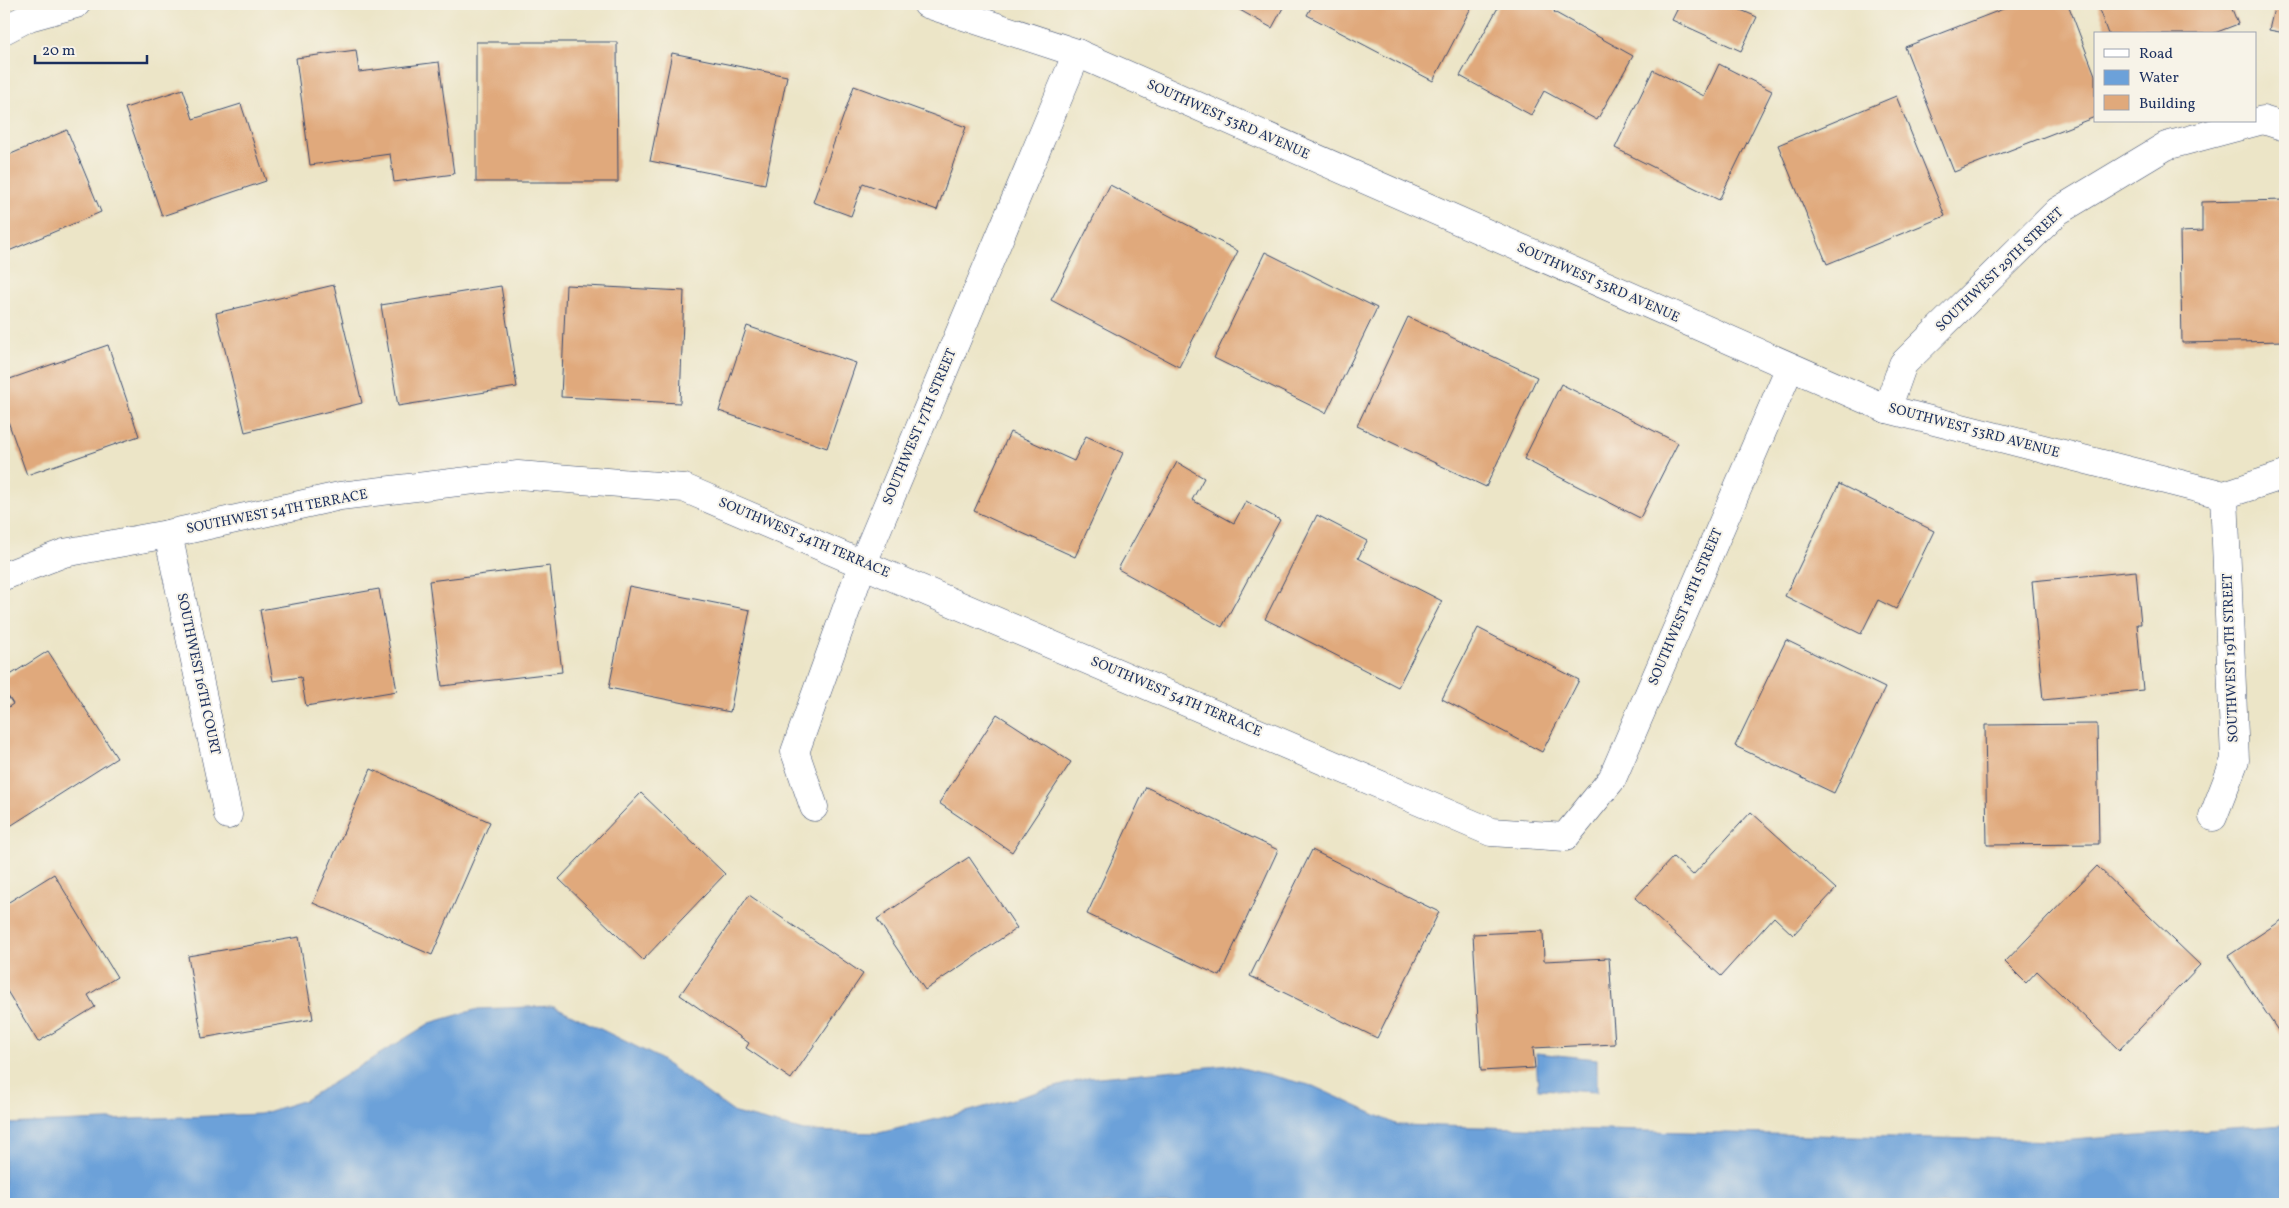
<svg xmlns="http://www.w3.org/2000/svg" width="2289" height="1208" font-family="Vollkorn,serif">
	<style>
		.water { fill: #6ca1d9; stroke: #44689c }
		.building { fill: #e0a97b }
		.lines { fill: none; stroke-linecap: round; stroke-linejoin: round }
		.minor-casing { stroke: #3a4a6e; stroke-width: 29 }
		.minor { stroke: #fff; stroke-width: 28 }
		.labels { text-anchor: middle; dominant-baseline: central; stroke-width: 4; stroke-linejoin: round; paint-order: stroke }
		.street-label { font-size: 14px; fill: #1b2f5e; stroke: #f7f3e8 }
	</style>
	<rect width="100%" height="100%" fill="#f7f3e8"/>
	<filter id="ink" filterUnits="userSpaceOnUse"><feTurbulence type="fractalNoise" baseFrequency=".02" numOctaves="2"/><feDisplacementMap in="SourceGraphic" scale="10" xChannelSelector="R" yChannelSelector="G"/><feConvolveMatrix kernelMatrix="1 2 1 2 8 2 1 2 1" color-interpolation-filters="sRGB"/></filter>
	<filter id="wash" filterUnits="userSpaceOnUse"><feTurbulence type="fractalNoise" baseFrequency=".0096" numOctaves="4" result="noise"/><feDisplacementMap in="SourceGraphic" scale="20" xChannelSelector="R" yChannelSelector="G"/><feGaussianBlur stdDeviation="1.12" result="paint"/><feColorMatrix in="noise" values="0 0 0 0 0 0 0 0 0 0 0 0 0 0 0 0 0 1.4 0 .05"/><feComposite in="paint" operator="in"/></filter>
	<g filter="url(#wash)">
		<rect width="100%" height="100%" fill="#ece5c7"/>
		<!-- water -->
		<g class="water">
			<polygon points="554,1006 657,1057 735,1113 804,1131 879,1133 970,1111 1088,1078 1230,1065 1313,1086 1398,1125 2059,1141 2285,1124 2285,1204 4,1204 4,1124 260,1114 305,1100 430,1023 478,1009"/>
			<polygon points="1536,1053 1597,1059 1597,1092 1538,1089"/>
		</g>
		<g id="blocks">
			<!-- building -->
			<g class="building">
				<polygon points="1229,4 1285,4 1272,28"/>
				<polygon points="1313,4 1473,4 1433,81 1307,15"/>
				<polygon points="1500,4 1558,4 1554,12 1633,56 1597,120 1544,91 1531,115 1460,76"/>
				<polygon points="1680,4 1727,4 1757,17 1741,51 1672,20"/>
				<polygon points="2016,4 2068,4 2095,75 2095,117 1954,172 1905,47"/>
				<polygon points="2097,4 2230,4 2238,24 2212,34 2108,34"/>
				<polygon points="2275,4 2285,4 2285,33 2269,30"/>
				<polygon points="476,42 617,42 618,182 476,182"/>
				<polygon points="356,50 359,72 439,62 454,174 394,182 390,154 310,165 296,58"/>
				<polygon points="672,53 787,76 765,184 650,161"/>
				<polygon points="1719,64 1772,91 1719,200 1615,148 1653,70 1704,96"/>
				<polygon points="854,86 966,127 937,210 863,183 851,216 813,202"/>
				<polygon points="183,89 193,119 241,104 266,181 162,216 125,108"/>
				<polygon points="1896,96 1945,216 1827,264 1778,145"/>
				<polygon points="67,130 101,212 4,253 4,157"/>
				<polygon points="1110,185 1238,251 1179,367 1051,300"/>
				<polygon points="2285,200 2285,341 2182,343 2180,232 2202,231 2202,202"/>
				<polygon points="1265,252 1377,308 1326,413 1214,358"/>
				<polygon points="334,285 362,403 245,432 216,313"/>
				<polygon points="566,285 684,291 680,403 561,397"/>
				<polygon points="501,286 517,387 398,406 381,305"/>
				<polygon points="1408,317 1537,377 1486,487 1357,426"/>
				<polygon points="747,326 856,363 827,448 719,411"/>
				<polygon points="108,345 139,436 27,475 4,410 4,381"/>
				<polygon points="1561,384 1678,443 1640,518 1524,459"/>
				<polygon points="1010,432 1074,461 1086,436 1123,453 1075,557 974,511"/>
				<polygon points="1177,462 1204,478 1192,500 1234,523 1246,501 1280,520 1222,627 1118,569"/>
				<polygon points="1839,484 1934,531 1896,609 1878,600 1861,634 1785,596"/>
				<polygon points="1317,515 1367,541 1358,558 1442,601 1398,687 1265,619"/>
				<polygon points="550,566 562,672 442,686 429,581"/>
				<polygon points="2136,571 2141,624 2137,624 2143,690 2043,700 2032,581"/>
				<polygon points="629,586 750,610 730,712 609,688"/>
				<polygon points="379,589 397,691 306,706 301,677 273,681 260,610"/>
				<polygon points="1478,628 1579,680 1542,752 1442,699"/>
				<polygon points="1786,640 1885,688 1834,793 1735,746"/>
				<polygon points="48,651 117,758 4,830 4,710 13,704 4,690 4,679"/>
				<polygon points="997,714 1071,762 1012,852 939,803"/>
				<polygon points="2097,724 2099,844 1987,845 1985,725"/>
				<polygon points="371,769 490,822 432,955 313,903"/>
				<polygon points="1146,787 1278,850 1220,976 1087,914"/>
				<polygon points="641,793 725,874 643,960 559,879"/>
				<polygon points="1751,812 1836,889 1793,935 1774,917 1721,976 1635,898 1673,857 1693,875"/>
				<polygon points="1312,850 1439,912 1377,1038 1250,976"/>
				<polygon points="969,857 1017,928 925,990 877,919"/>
				<polygon points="2097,866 2200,965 2119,1050 2037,971 2026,983 2005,962"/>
				<polygon points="54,874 117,977 88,995 95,1007 38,1042 4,986 4,905"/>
				<polygon points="749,895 863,974 791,1079 746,1048 749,1043 680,995"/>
				<polygon points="2285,918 2285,1041 2228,956"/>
				<polygon points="1543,931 1544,961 1609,958 1615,1044 1533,1048 1535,1068 1481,1071 1473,934"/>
				<polygon points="299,937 313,1019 202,1038 188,956"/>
			</g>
		</g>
	</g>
	<g filter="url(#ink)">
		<use href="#blocks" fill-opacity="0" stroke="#3a4a6e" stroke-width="1"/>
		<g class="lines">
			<!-- minor casing -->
			<g class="minor-casing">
				<g id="minor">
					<polyline points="927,4 1077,53 1887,409 2224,495 2285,475"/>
					<polyline points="4,30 29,17 76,4"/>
					<polyline points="1887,409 1903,364 2058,211 2166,146 2263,120 2285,127"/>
					<polyline points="168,534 228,815"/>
					<polyline points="4,576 64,553 168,534 340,496 518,475 684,488 1491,832 1565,837 1612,779 1790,367"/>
					<polyline points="814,807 795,752 863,563 1077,53"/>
					<polyline points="2213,817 2235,760 2224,495"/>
				</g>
			</g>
			<!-- minor -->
			<use href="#minor" class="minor"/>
		</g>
	</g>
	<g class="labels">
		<!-- street labels -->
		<g class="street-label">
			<text transform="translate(1228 120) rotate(24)">SOUTHWEST 53RD AVENUE</text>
			<text transform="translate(2000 270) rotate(-44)">SOUTHWEST 29TH STREET</text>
			<text transform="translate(1598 283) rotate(24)">SOUTHWEST 53RD AVENUE</text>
			<text transform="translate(920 427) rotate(-67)">SOUTHWEST 17TH STREET</text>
			<text transform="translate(1974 431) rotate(15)">SOUTHWEST 53RD AVENUE</text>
			<text transform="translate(277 512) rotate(-11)">SOUTHWEST 54TH TERRACE</text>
			<text transform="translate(804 538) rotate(23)">SOUTHWEST 54TH TERRACE</text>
			<text transform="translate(1686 607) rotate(-67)">SOUTHWEST 18TH STREET</text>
			<text transform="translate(2231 658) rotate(-92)">SOUTHWEST 19TH STREET</text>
			<text transform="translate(198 674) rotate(78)">SOUTHWEST 16TH COURT</text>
			<text transform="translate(1176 697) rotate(23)">SOUTHWEST 54TH TERRACE</text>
		</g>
	</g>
	<!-- margin -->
	<rect width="2289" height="1208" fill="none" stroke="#f7f3e8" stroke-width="20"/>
	<!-- legend -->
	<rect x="2094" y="32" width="162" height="90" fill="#f7f3e8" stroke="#9fa5b1"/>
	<rect x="2104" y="49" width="25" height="8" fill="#ffffff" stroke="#9fa5b1"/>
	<text x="2139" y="58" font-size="15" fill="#1b2f5e">Road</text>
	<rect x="2104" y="70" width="25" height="15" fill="#6ca1d9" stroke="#9fa5b1"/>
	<text x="2139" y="82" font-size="15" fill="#1b2f5e">Water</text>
	<rect x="2104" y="95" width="25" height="15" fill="#e0a97b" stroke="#9fa5b1"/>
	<text x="2139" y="108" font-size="15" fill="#1b2f5e">Building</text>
	<!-- scale -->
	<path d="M35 55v8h112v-8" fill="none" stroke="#1b2f5e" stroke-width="2.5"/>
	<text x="42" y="55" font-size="15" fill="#1b2f5e" stroke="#f7f3e8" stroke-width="4" paint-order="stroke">20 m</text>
</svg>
